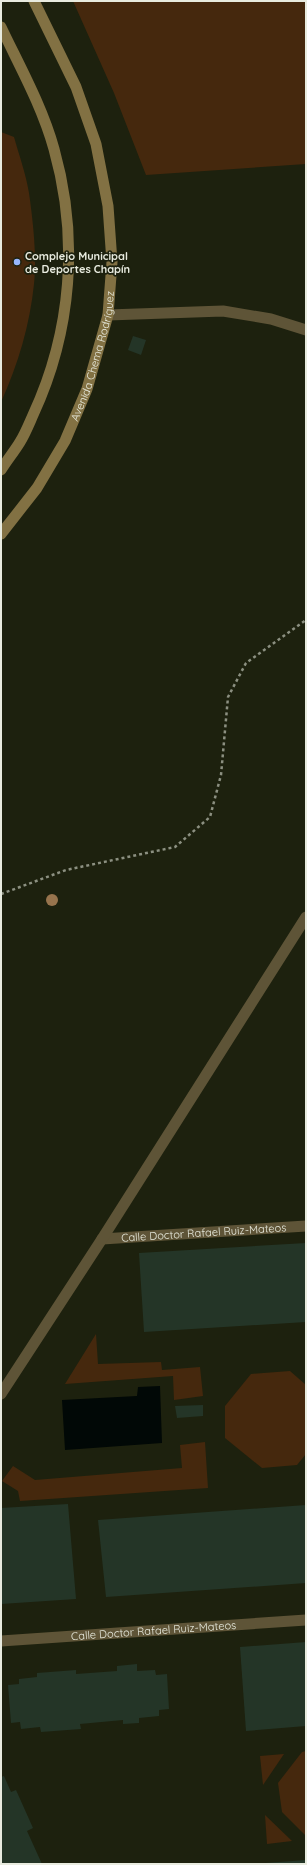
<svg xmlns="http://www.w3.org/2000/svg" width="307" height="1865" font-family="Quicksand,sans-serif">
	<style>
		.green { fill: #45280d }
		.water { fill: #010806 }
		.building { fill: #243527 }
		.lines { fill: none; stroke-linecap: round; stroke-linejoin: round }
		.path { stroke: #8c9081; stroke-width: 2.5; stroke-dasharray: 3 3; stroke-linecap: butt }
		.minor { stroke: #5e5437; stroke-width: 11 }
		.secondary { stroke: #827143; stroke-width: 11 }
		.tree { fill: #97744d }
		.poi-dot { fill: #97b6fd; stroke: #1d210e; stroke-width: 1.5 }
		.labels { text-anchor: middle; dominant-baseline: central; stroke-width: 3.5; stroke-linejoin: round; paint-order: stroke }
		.poi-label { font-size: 11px; font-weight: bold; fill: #e8ebdf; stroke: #1d210e; text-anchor: start }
		.street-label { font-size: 11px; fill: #e8ebdf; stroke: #1d210e }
	</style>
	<rect width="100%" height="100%" fill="#1d210e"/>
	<!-- green -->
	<g class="green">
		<polygon points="73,1 306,1 306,164 146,175 114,93"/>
		<path d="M 1,132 L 14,137 C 19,155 26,174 29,193 C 33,221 37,256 34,284 C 30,324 18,365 1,402 Z"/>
		<polygon points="96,1334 98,1364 161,1362 162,1370 200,1367 203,1396 174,1400 173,1376 65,1384"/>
		<polygon points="290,1371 306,1385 306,1454 297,1465 262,1468 225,1438 225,1406 251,1374"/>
		<polygon points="205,1442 208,1488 20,1501 18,1491 2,1481 13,1466 35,1480 182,1468 180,1445"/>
		<polygon points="306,1751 306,1836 282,1812 278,1783 302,1752"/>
		<polygon points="284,1754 263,1785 260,1756"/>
		<polygon points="265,1815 292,1841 267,1844"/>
	</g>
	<!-- water -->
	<polygon class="water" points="160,1386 162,1443 65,1450 62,1400 137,1396 138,1387"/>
	<!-- building -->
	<g class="building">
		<polygon points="133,336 146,340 141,355 128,350"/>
		<polygon points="306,1243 306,1322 144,1332 139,1253"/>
		<polygon points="203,1405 203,1416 177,1418 175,1406"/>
		<polygon points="68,1504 76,1599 1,1604 1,1508"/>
		<polygon points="306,1505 306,1583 106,1597 98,1520"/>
		<polygon points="306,1642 306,1726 246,1731 240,1647"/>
		<polygon points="137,1664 137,1671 155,1670 156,1675 167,1674 169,1709 159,1710 159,1716 139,1718 139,1723 123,1724 123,1720 80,1724 81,1729 41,1732 40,1727 21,1729 20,1722 11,1723 8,1685 19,1684 19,1679 37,1677 37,1673 76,1670 76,1674 117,1671 117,1666"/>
		<polygon points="4,1776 11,1792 16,1790 33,1828 27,1831 42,1864 1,1864 1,1777"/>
		<polygon points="306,1860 306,1864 265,1864 265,1863"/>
	</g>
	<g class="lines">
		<!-- path -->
		<polyline class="path" points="1,894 66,870 175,847 210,817 221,775 228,697 246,663 306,620"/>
		<!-- minor -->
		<g class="minor">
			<polyline points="108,315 223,311 271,319 306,330"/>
			<path id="s1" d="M 102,1239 L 306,1226"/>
			<polyline points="1,1394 102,1239 306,917"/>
			<path id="s2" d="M 1,1641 L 306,1620"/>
		</g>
		<!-- secondary -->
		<g class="secondary">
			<path d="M 1,27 C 20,67 42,106 54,149 C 79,238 72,331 33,415 C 29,424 25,434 20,442 C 14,452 7,460 1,470"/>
			<path id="s3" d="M 1,534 L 37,488 L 65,441 L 87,389 L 108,315 L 112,262 L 108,206 L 96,144 L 76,87 L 34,1"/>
		</g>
	</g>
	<!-- trees -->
	<circle class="tree" cx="52" cy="900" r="6"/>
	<!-- markers -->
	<circle class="poi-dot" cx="17" cy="262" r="4"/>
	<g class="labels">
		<!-- poi labels -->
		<g class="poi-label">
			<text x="25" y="256">Complejo Municipal<tspan x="25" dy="13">de Deportes Chapín</tspan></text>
		</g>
		<!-- street labels -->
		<g class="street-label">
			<text stroke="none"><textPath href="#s3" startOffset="203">Avenida Chema Rodríguez</textPath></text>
			<text stroke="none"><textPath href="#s1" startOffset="102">Calle Doctor Rafael Ruiz-Mateos</textPath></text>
			<text stroke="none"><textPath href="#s2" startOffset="153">Calle Doctor Rafael Ruiz-Mateos</textPath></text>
		</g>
	</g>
	<!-- border -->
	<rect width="307" height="1865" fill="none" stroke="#e8ebdf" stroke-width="4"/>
</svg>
